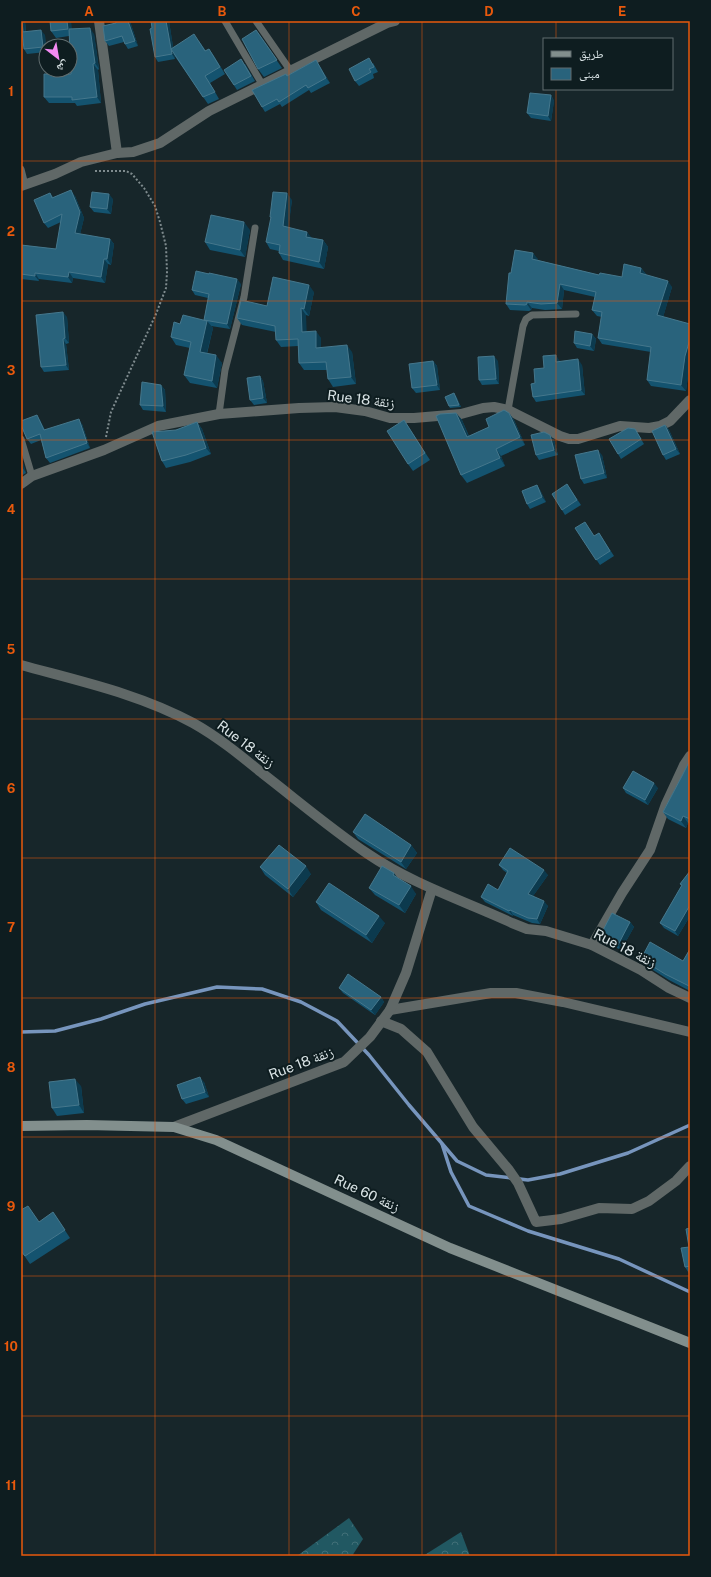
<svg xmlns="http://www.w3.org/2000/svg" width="711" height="1577" font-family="'Public Sans','Noto Naskh Arabic',sans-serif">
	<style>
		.forest { fill: url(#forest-crowns) }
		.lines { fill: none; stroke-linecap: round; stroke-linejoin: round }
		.stream { stroke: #7795bd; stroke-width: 3.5 }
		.path { stroke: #7f8b8e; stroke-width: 2; stroke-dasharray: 2 2; stroke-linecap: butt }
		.lane { stroke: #606867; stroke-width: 7 }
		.street { stroke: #606867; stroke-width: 10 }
		.secondary { stroke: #828f8d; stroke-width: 10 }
		.wall { fill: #14536f }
		.shaded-wall { fill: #0c3a4e }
		.building { fill: #29637c; stroke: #45778c }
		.grid { fill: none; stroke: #e8590c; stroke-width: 1; stroke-opacity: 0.55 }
		.labels { text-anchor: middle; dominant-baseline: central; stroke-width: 4; stroke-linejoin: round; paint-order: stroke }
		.street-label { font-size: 14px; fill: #dae4e6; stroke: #0e1d20 }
		.neatline { fill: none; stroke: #e8590c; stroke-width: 1.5 }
		.grid-label { font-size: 13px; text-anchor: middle; font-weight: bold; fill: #e8590c }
	</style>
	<defs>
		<pattern id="forest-crowns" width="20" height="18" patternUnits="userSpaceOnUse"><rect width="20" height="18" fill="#215862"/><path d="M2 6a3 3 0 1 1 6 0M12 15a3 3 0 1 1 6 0" fill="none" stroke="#417078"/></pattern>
	</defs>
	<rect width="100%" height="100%" fill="#17262a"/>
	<!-- forest -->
	<g class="forest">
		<polygon points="349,1518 363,1539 352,1556 297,1556"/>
		<polygon points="461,1532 470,1556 423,1556"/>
	</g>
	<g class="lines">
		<!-- stream -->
		<g class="stream">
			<polyline points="21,1032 55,1031 101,1019 145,1004 217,987 262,989 301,1002 337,1021 369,1055 409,1105 457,1161 486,1175 528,1180 560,1174 628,1153 690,1125"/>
			<polyline points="442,1144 451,1172 469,1206 528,1231 619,1259 690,1292"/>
		</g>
		<!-- path -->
		<polyline class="path" points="95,171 126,171 132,174 144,188 155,206 160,222 166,246 167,272 166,288 156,314 111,412 106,437"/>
		<!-- lane -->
		<g class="lane">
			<polyline points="225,21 262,84"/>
			<polyline points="256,21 290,70"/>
			<polyline points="21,169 25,185"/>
			<polyline points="508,410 523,326 526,319 532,315 576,314"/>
			<polyline points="219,414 225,370 244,297 255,228"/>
			<polyline points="21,439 32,476"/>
		</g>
		<!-- street -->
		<g class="street">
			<polyline points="99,21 117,153"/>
			<polyline points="21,186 55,174 81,162 117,153 133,152 160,143 209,111 387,23 395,21"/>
			<polyline points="21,484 32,476 104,450 158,426 219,414 299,408 335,407 365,411 390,418 414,418 461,414 483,408 494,407 508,410 560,436 569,439 578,439 620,426 649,428 660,426 670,421 690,400"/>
			<path d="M 21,665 C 79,681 140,694 193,723 C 218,737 240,755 262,773 C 297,800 331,829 368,854 C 412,884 464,901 512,923 L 527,929 L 546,931 L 592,945 L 641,970 L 669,988 L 690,998"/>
			<polyline points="592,945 622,893 650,850 666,804 684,765 690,756"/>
			<polyline points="390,1010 491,993 516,993 563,1002 690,1032"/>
			<polyline points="381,1021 401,1029 427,1052 473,1127 509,1170 518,1183 536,1222 561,1219 599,1208 632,1209 649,1201 676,1181 690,1166"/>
			<polyline points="174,1127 344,1062 370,1037 390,1010 406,973 432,889"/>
		</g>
		<!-- secondary -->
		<polyline class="secondary" points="21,1126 87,1125 174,1127 216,1140 450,1248 690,1343"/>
	</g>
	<!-- wall -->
	<g class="wall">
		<polygon points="21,21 25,21 26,32 45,35 46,52 27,54 24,49 23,37 21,38"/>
		<polygon points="50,21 72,29 94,34 99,69 98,70 101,103 77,106 75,103 49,103 44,97 71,74 69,36 56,38 51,31"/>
		<polygon points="130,21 138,46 128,49 125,44 124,42 109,46 105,41"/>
		<polygon points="169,21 173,47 199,41 206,51 209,49 214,56 225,74 210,83 219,99 208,104 174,55 175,59 158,62 155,57 152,28"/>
		<polygon points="256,30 282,68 264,77 258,69"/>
		<polygon points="316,60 330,83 311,93 309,90 282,107 280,104 265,112 262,107 287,76"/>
		<polygon points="373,63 378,72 373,74 374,78 359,86 355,81"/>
		<polygon points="245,64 255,81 237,90 224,70"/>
		<polygon points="551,95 554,101 551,121 531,118 527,113"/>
		<polygon points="50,193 53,197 75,196 84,218 80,234 110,239 114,244 111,265 108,264 105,283 73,278 72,283 39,279 39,281 21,279 21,245 56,249 61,222 48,228 44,223"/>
		<polygon points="113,199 111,214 94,212 90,207"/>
		<polygon points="292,200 288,228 312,238 323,240 328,247 324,269 283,260 279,253 279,251 270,249 266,242 271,218 270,217"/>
		<polygon points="250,230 245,257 210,250 205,242"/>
		<polygon points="538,259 537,260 599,275 622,277 641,268 646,274 645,275 672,287 663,317 690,324 690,361 686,391 651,386 647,380 651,352 602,344 598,338 602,317 597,316 592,310 595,297 564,290 562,309 545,310 532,308 531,310 529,311 510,310 506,304 511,273"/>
		<polygon points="241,284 230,329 211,326 213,328 207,354 222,363 217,388 190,383 184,375 190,348 176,345 171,337 180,324 204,320 208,298 195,295 192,290"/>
		<polygon points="314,292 309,316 306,315 306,332 321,338 321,348 352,352 356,384 333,387 328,379 327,370 304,370 299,363 298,346 281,347 276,340 276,332 242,325 237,318 267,306"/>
		<polygon points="67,317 69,343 66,344 69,370 44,372 41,367"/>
		<polygon points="592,334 596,339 594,351 577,348 574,343"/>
		<polygon points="559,360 560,362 582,365 585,395 536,402 533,397 544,368"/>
		<polygon points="433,361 437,366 440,390 416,393 412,388"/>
		<polygon points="498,361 499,384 482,385 479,380"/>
		<polygon points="260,376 263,381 267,403 254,405 250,400"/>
		<polygon points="161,385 165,390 166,412 143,410 140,405"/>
		<polygon points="456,396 461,407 450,408 449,406"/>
		<polygon points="456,413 462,420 469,436 489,427 509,413 514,420 525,445 501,456 505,466 467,483 461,475"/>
		<polygon points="40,420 45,430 82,424 90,448 50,463 46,458 41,440 31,444 27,439"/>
		<polygon points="404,420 430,460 413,471 408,464"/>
		<polygon points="197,422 202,429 211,454 190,462 166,468 162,461 176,430"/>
		<polygon points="665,425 669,430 680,454 666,460 663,455"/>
		<polygon points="635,429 644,444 621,459 618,454"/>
		<polygon points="554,440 558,455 539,460 536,455"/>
		<polygon points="602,455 607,478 584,484 581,479"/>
		<polygon points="21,458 26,473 21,476"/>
		<polygon points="567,484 581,505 565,515 562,510"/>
		<polygon points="537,485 540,490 546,502 530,509 527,504"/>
		<polygon points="575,528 595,536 599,533 614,556 600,565"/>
		<polygon points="690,760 690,824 688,823 686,828 668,819 663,812 682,776"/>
		<polygon points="623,788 658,788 648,805 626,793"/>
		<polygon points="353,832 411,845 417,853 406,869 358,839"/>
		<polygon points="499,865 548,875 533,896 548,906 540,924 532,923 513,915 513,916 485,902 481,897 498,890 507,873 503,870"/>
		<polygon points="260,867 311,874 293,897 265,875"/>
		<polygon points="690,871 690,916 678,936 664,928 660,923 682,885 680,884"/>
		<polygon points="398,879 416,894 405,913 375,895 369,888"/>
		<polygon points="316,902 385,923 372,943 321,910"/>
		<polygon points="630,922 634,927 621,950 603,941 600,936"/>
		<polygon points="690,949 690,991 669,980 645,965 641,959 683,961"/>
		<polygon points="339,988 381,997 384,1002 375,1015 343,993"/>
		<polygon points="204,1082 209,1097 186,1104 182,1099"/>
		<polygon points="81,1086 84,1113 57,1116 52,1108"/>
		<polygon points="53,1212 70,1238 30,1264 21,1251"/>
		<polygon points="690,1228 690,1275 685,1267 689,1247"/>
	</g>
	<!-- shaded-wall -->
	<g class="shaded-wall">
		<polygon points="22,21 25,21 26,37 23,32"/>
		<polygon points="67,21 71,21 73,36 68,29"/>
		<polygon points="128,21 130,21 138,46 135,41"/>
		<polygon points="166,21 169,21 175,59 172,54"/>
		<polygon points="90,28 94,34 99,69 95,63"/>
		<polygon points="41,30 45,35 46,51 43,47"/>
		<polygon points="316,60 319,65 330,83 326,78"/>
		<polygon points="93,64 98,70 101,103 97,97"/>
		<polygon points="551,95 554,101 551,121 548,116"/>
		<polygon points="71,190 75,196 84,218 79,239 75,233"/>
		<polygon points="287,193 292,200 288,233 283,226"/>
		<polygon points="109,194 113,199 111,214 107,209"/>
		<polygon points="244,222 250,230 245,257 240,250"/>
		<polygon points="307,232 312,238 306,237"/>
		<polygon points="110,239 114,244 111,265 107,259"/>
		<polygon points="323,240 328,247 324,269 319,262"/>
		<polygon points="533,253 538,259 537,265 532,259"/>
		<polygon points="104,259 108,264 105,283 101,277"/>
		<polygon points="641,268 646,274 644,279 640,273"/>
		<polygon points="69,272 73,278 72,283 68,277"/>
		<polygon points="35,273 39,279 39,281 35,276"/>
		<polygon points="237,279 241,284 230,329 227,324"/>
		<polygon points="668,281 672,287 662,321 657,315"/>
		<polygon points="560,284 564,290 562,309 557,303"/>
		<polygon points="309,285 314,292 309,316 304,309"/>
		<polygon points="527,302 532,308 531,310 527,304"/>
		<polygon points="301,308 306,315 307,339 302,332"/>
		<polygon points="63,312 67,317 69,343 65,338"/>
		<polygon points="207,321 213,328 205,360 200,352"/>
		<polygon points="316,331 321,338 321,355 316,348"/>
		<polygon points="592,334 596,339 594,351 590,346"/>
		<polygon points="63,339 66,344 69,370 66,365"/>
		<polygon points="690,339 690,361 686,391 681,385 685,356"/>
		<polygon points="347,345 352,352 356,384 351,377"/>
		<polygon points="216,355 222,363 217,388 212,381"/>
		<polygon points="556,355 559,360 560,367 556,362"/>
		<polygon points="494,356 498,361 499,384 496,379"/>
		<polygon points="578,359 582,365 585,395 581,390"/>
		<polygon points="433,361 437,366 440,390 437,385"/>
		<polygon points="260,376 263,381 267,403 263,398"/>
		<polygon points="161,385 165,390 166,412 163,406"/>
		<polygon points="454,393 456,396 461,407 459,405"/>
		<polygon points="456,413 462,420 472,445 467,437"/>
		<polygon points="509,413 514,420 525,445 520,437"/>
		<polygon points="37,415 40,420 47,435 44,430"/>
		<polygon points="79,419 82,424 90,448 87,443"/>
		<polygon points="197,422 202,429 211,454 206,448"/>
		<polygon points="665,425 669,430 680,454 676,449"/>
		<polygon points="550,435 554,440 558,455 554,450"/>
		<polygon points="496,449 501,456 505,466 500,458"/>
		<polygon points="598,450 602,455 607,478 604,473"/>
		<polygon points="21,458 22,459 26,473 22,467 21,463"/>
		<polygon points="537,485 540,490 546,502 542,497"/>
		<polygon points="654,783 658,788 648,805 645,800"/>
		<polygon points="683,816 688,823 686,828 681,821"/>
		<polygon points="411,845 417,853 406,869 401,862"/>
		<polygon points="306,866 311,874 293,897 288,889"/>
		<polygon points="544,870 548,875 531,899 528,894"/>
		<polygon points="394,873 399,880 393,875"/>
		<polygon points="411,886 416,894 405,913 399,905"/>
		<polygon points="544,901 548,906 540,924 537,919"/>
		<polygon points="690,905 690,916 678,936 675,931"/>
		<polygon points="510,910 513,915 513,916 509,911"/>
		<polygon points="379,916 385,923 372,943 366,935"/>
		<polygon points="630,922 634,927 621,950 618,945"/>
		<polygon points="381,997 384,1002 375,1015 371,1010"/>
		<polygon points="200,1077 204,1082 209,1097 205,1092"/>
		<polygon points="75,1079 81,1086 84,1113 79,1105"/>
	</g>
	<!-- building -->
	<g class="building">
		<polygon points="21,21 22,21 23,32 21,32"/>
		<polygon points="50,21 67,21 68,29 51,31"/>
		<polygon points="116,21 128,21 135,41 125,44 122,36 105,41 103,26 116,23"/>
		<polygon points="151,21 166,21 172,54 155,57 150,29 152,28"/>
		<polygon points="90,28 95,63 93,64 97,97 72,100 72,97 44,97 44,74 71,74 69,29"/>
		<polygon points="41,30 43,47 24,49 22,32"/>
		<polygon points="256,30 277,60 258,69 242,39"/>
		<polygon points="194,34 205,51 209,49 220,67 205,76 215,92 203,97 171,49"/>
		<polygon points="369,58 374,67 369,69 371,72 355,81 349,69"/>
		<polygon points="241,59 251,76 234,85 224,70"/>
		<polygon points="316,60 326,78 308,88 306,85 279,102 277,99 262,107 252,90 286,74 287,76"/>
		<polygon points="530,93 551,95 548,116 527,113"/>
		<polygon points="71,190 80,212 75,233 110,239 107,259 104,259 101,277 69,272 68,277 35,273 35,276 21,274 21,245 56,249 62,214 44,223 34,200 50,193 52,198"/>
		<polygon points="92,192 109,194 107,209 90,207"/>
		<polygon points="273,192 287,193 283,226 307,232 306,237 323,240 319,262 279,253 280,245 266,242 271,217 270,217"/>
		<polygon points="211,215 244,222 240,250 205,242"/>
		<polygon points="515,250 533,253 532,259 599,275 600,273 622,277 624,264 641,268 640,273 668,281 657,315 690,324 690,339 685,356 681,385 647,380 651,347 598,338 602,312 592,310 596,292 560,284 557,303 541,304 527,302 527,304 525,305 506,304 509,273 511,273"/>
		<polygon points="196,271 209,274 209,273 237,279 227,324 204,320 209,294 192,290"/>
		<polygon points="273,277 309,285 304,309 301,308 302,332 316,331 316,348 347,345 351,377 328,379 326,362 299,363 298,339 276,340 275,326 237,318 241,300 267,306"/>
		<polygon points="63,312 65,338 63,339 66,365 41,367 36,315"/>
		<polygon points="183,315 207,321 200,352 216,355 212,381 184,375 191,342 171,337 174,322 180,324"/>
		<polygon points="575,331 592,334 590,346 574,343"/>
		<polygon points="556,355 556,362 578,359 581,390 533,397 531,384 535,383 534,369 544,368 543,356"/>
		<polygon points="494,356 496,379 479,380 478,357"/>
		<polygon points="433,361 437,385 412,388 409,364"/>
		<polygon points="260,376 263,398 250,400 247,378"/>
		<polygon points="142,382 161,385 163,406 140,405"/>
		<polygon points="454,393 459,405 449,406 445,397"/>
		<polygon points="504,410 509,413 520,437 496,449 500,458 461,475 436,416 440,414 456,413 467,437 489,427 486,419"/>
		<polygon points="37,415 44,430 79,419 87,443 46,458 40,434 27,439 21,425 21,421"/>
		<polygon points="404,420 425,453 408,464 387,431"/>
		<polygon points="197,422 206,448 186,455 162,461 152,432 176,430"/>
		<polygon points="665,425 676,449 663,455 652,431"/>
		<polygon points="628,428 635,429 641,439 618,454 609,439"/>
		<polygon points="544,432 550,435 554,450 536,455 531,435"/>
		<polygon points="598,450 604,473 581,479 575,455"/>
		<polygon points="567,484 577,500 562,510 552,494"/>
		<polygon points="537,485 542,497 527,504 522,491"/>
		<polygon points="585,522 594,536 599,533 610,551 596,560 575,528"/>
		<polygon points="690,760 690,819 683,816 681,821 663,812 682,776"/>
		<polygon points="633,771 654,783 645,800 623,788"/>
		<polygon points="365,814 411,845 401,862 353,832"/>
		<polygon points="279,845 306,866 288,889 260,867"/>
		<polygon points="510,848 544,870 528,894 544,901 537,919 528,918 510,910 509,911 481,897 488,884 498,890 508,871 499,865"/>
		<polygon points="382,866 394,873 393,875 411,886 399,905 369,888"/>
		<polygon points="690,871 690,905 675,931 660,923 682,885 680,884"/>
		<polygon points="329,883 379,916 366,935 316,902"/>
		<polygon points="612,913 630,922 618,945 600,936"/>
		<polygon points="650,942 683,961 690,949 690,985 689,986 665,974 641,959"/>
		<polygon points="348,974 381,997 371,1010 339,988"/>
		<polygon points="200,1077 205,1092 182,1099 177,1085"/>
		<polygon points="75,1079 79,1105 52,1108 49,1082"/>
		<polygon points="28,1206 39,1222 53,1212 65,1230 25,1256 21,1251 21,1210"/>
		<polygon points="690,1228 690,1266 685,1267 681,1248 689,1247 686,1229"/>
	</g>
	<!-- grid -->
	<path class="grid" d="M 155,21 L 155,1556M 289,21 L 289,1556M 422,21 L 422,1556M 556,21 L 556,39M 556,89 L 556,1556M 21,161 L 690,161M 21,301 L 690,301M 21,440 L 690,440M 21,579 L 690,579M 21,719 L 690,719M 21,858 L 690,858M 21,998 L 690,998M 21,1137 L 690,1137M 21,1276 L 690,1276M 21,1416 L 690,1416"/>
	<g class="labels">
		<!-- street labels -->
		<g class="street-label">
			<text transform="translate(361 399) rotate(7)">Rue 18 زنقة</text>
			<text transform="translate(246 744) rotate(37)">Rue 18 زنقة</text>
			<text transform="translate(625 948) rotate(27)">Rue 18 زنقة</text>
			<text transform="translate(301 1063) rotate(-21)">Rue 18 زنقة</text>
			<text transform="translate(367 1193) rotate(25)">Rue 60 زنقة</text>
		</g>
	</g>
	<!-- border -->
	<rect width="711" height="1577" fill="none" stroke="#0e1d20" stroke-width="44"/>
	<!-- legend -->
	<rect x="543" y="38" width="130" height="52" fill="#0e1d20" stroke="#606d6f"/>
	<rect x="551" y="51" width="20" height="6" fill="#828f8d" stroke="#606d6f"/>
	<text x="579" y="58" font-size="12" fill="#dae4e6">طريق</text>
	<rect x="551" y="68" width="20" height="12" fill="#29637c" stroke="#606d6f"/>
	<text x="579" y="78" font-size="12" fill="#dae4e6">مبنى</text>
	<!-- north arrow -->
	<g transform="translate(58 58) rotate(149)"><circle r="19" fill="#0e1d20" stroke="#606d6f"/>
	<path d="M0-3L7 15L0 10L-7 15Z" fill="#f38af2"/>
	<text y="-6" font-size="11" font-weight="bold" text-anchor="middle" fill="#dae4e6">ش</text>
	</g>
	<rect x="22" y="22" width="667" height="1533" class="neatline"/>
	<g class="grid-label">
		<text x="89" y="16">A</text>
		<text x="222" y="16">B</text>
		<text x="356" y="16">C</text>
		<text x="489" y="16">D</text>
		<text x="622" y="16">E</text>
		<text x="11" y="96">1</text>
		<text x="11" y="236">2</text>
		<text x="11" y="375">3</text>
		<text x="11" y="514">4</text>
		<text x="11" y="654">5</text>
		<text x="11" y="793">6</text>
		<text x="11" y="932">7</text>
		<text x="11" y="1072">8</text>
		<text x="11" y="1211">9</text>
		<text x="11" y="1351">10</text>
		<text x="11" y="1490">11</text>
	</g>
</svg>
